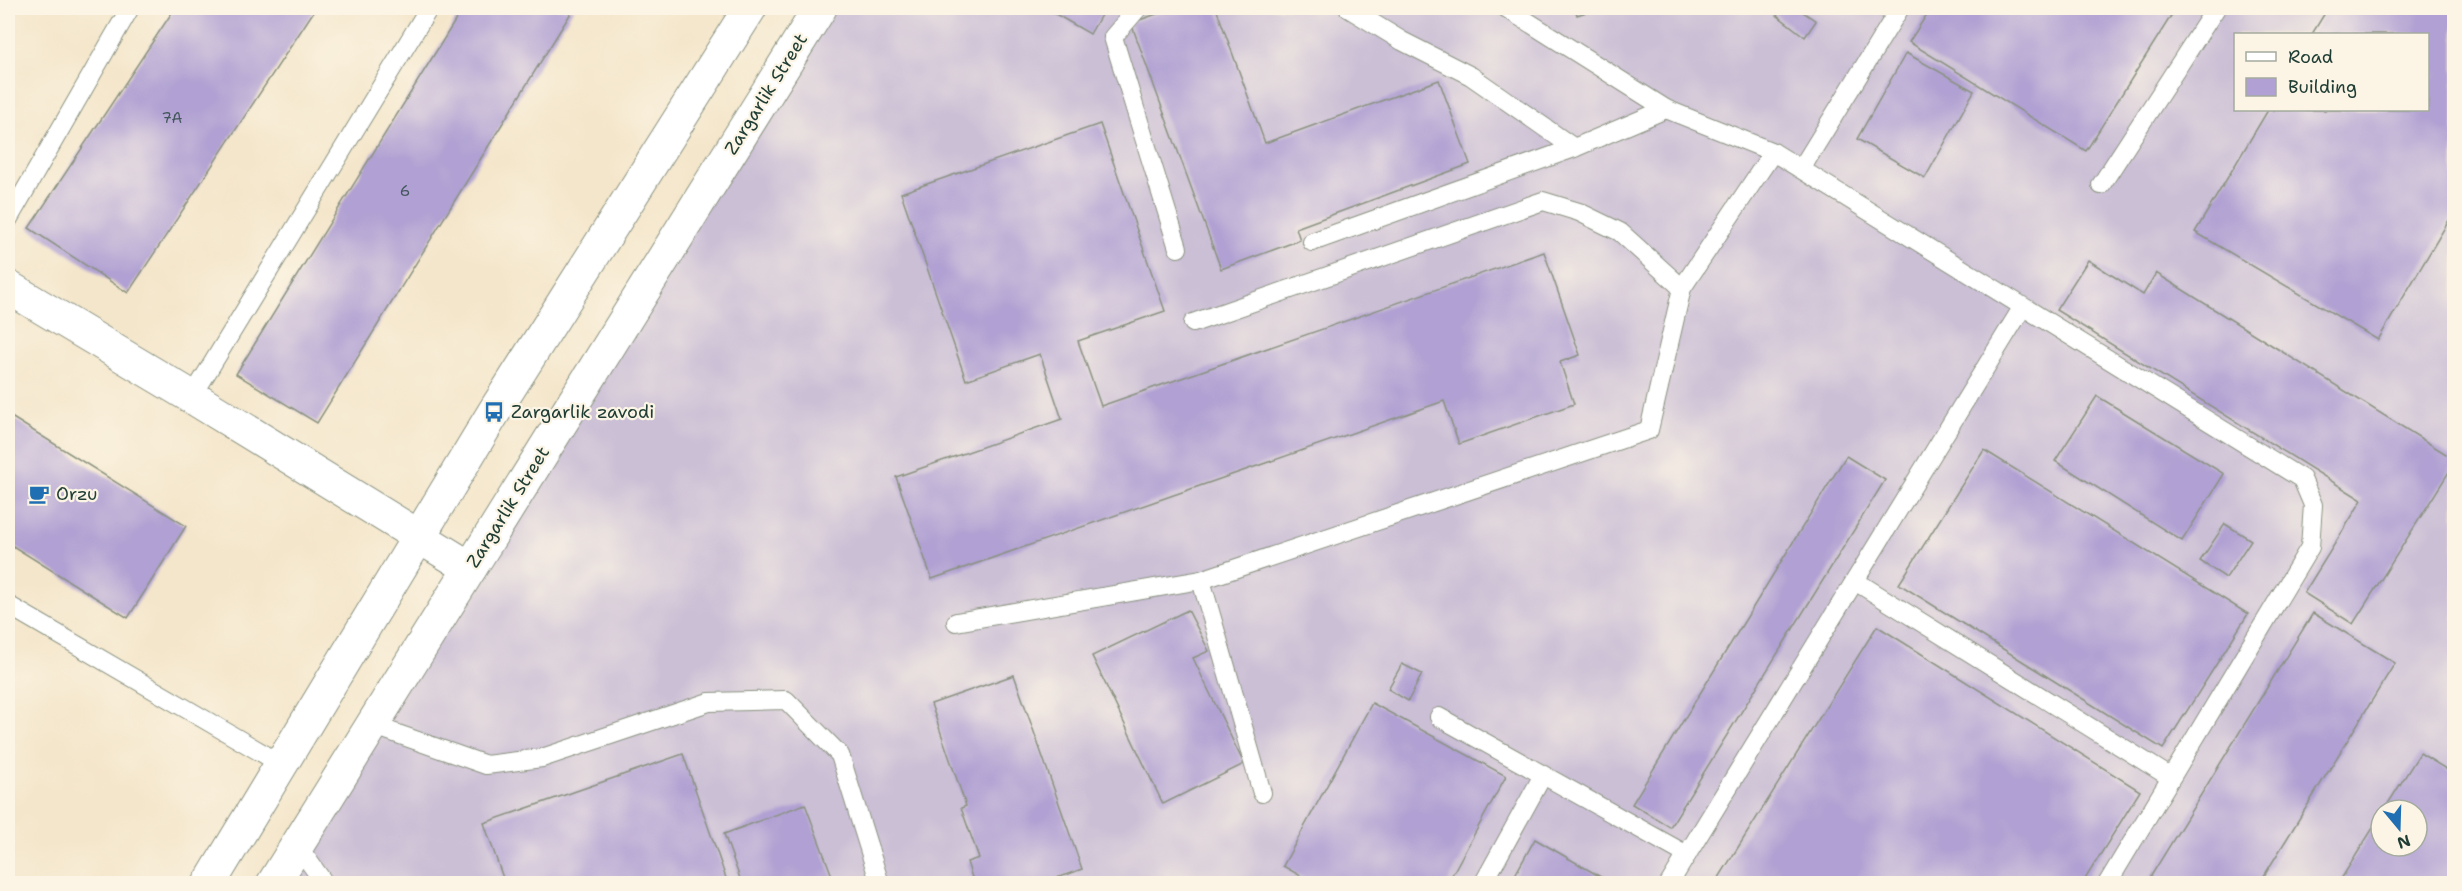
<svg xmlns="http://www.w3.org/2000/svg" width="2462" height="891" font-family="'Shantell Sans',sans-serif">
	<style>
		.industrial { fill: #cbbfd6; fill-rule: evenodd }
		.building { fill: #b0a0d3 }
		.lines { fill: none; stroke-linecap: round; stroke-linejoin: round }
		.service-casing { stroke: #8a9280; stroke-width: 20 }
		.minor-casing { stroke: #8a9280; stroke-width: 35 }
		.secondary-casing { stroke: #8a9280; stroke-width: 35 }
		.service { stroke: #fff; stroke-width: 18 }
		.minor { stroke: #fff; stroke-width: 33 }
		.secondary { stroke: #fff; stroke-width: 33 }
		.labels { text-anchor: middle; dominant-baseline: central; stroke-width: 4.5; stroke-linejoin: round; paint-order: stroke }
		.number-label { font-size: 15px; fill: #43565c }
		.street-label { font-size: 18px; fill: #1f3d34; stroke: #fcf5e5 }
		.poi-label { font-size: 18px; fill: #1f3d34; stroke: #fcf5e5; text-anchor: start }
	</style>
	<rect width="100%" height="100%" fill="#fcf5e5"/>
	<filter id="ink" filterUnits="userSpaceOnUse"><feTurbulence type="fractalNoise" baseFrequency=".0167" numOctaves="2"/><feDisplacementMap in="SourceGraphic" scale="12" xChannelSelector="R" yChannelSelector="G"/><feConvolveMatrix kernelMatrix="1 2 1 2 8 2 1 2 1" color-interpolation-filters="sRGB"/></filter>
	<filter id="wash" filterUnits="userSpaceOnUse"><feTurbulence type="fractalNoise" baseFrequency=".008" numOctaves="4" result="noise"/><feDisplacementMap in="SourceGraphic" scale="24" xChannelSelector="R" yChannelSelector="G"/><feGaussianBlur stdDeviation="1.35" result="paint"/><feColorMatrix in="noise" values="0 0 0 0 0 0 0 0 0 0 0 0 0 0 0 0 0 1.4 0 .05"/><feComposite in="paint" operator="in"/></filter>
	<g filter="url(#wash)">
		<rect width="100%" height="100%" fill="#f4e6cb"/>
		<!-- industrial -->
		<path class="industrial" d="M 820,8 L 2454,8 L 2454,883 L 273,884 ZM 2236,34 L 2428,34 L 2428,110 L 2236,110 ZM 2381,810 L 2417,810 L 2417,846 L 2381,846 Z"/>
		<g id="blocks">
			<!-- building -->
			<g class="building">
				<polygon points="175,8 316,8 128,293 29,228"/>
				<polygon points="463,8 574,8 317,423 236,374"/>
				<polygon points="1045,8 1105,8 1090,34"/>
				<polygon points="1174,8 1216,8 1265,143 1439,80 1470,164 1296,228 1300,240 1221,269 1131,23"/>
				<polygon points="1575,8 1599,8 1577,15"/>
				<polygon points="1776,8 1797,8 1816,21 1805,37 1773,12"/>
				<polygon points="1931,8 2176,8 2086,151 1909,42"/>
				<polygon points="2328,8 2454,8 2454,212 2378,340 2195,232 2268,110 2428,110 2428,34 2312,34"/>
				<polygon points="1906,53 1974,91 1925,178 1857,139"/>
				<polygon points="1100,124 1165,311 1078,341 1101,406 1544,252 1580,355 1560,362 1574,404 1459,444 1444,401 932,579 896,477 1062,419 1040,354 966,380 901,193"/>
				<polygon points="2088,260 2143,295 2156,273 2454,459 2454,464 2353,624 2304,593 2362,500 2056,310"/>
				<polygon points="2097,396 2224,474 2182,541 2055,461"/>
				<polygon points="8,415 186,526 128,618 8,543"/>
				<polygon points="1984,450 2248,614 2163,749 1899,584"/>
				<polygon points="1846,456 1885,480 1670,827 1632,804"/>
				<polygon points="2225,524 2251,540 2226,578 2200,561"/>
				<polygon points="1188,610 1209,651 1193,658 1244,764 1163,804 1092,656"/>
				<polygon points="2313,613 2395,663 2259,884 2146,884"/>
				<polygon points="1877,626 2140,791 2082,884 1715,884"/>
				<polygon points="1402,664 1422,674 1408,701 1388,689"/>
				<polygon points="1014,675 1082,869 1040,884 974,884 967,862 979,858 961,808 966,806 931,704"/>
				<polygon points="1372,703 1506,776 1447,884 1315,884 1283,866"/>
				<polygon points="2420,753 2454,774 2454,884 2338,884 2381,815 2381,846 2417,846 2417,810 2384,810"/>
				<polygon points="683,754 728,884 505,884 484,823"/>
				<polygon points="805,804 835,884 742,884 724,834"/>
				<polygon points="1535,839 1613,884 1510,884"/>
			</g>
		</g>
	</g>
	<g filter="url(#ink)">
		<use href="#blocks" fill-opacity="0" stroke="#8a9280" stroke-width="1.5"/>
		<g class="lines">
			<!-- service casing -->
			<g class="service-casing">
				<g id="service">
					<polyline points="1138,8 1113,37 1178,248"/>
					<polyline points="1348,8 1402,41 1471,76 1574,148"/>
					<polyline points="1506,8 1666,109 1773,152 2302,479 2313,505 2310,547 2107,884"/>
					<polyline points="1801,169 1900,8"/>
					<polyline points="2101,185 2216,8"/>
					<polyline points="8,220 130,8"/>
					<polyline points="1312,242 1574,148 1666,109"/>
					<polyline points="1193,323 1543,201 1579,212 1620,232 1682,288"/>
					<polyline points="192,397 429,8"/>
					<polyline points="1201,580 1262,793"/>
					<polyline points="1855,581 2170,777"/>
					<polyline points="8,605 281,764"/>
					<polyline points="956,622 1201,580 1649,430 1682,288 1773,152"/>
					<polyline points="1439,717 1687,855"/>
					<polyline points="372,725 486,765 542,758 709,702 786,700 840,755 880,884"/>
					<polyline points="297,845 325,884"/>
					<polyline points="1483,884 1543,775"/>
					<polyline points="1669,884 2022,308"/>
				</g>
			</g>
			<!-- minor casing -->
			<g class="minor-casing">
				<polyline id="minor" points="8,287 192,397 470,568"/>
			</g>
			<!-- secondary casing -->
			<g class="secondary-casing">
				<g id="secondary">
					<polyline points="209,884 494,412 750,8"/>
					<polyline points="273,884 820,8"/>
				</g>
			</g>
			<!-- service -->
			<use href="#service" class="service"/>
			<!-- minor -->
			<use href="#minor" class="minor"/>
			<!-- secondary -->
			<use href="#secondary" class="secondary"/>
		</g>
	</g>
	<!-- icons -->
	<defs>
		<g id="bus-bare" transform="scale(1.62)"><path d="M-5-6H5V4H4V6H2V4H-2V6H-4V4H-5ZM-3.5-4V0h7V-4ZM-3.5 1.2v1.5H-2V1.2ZM2 1.2v1.5H3.5V1.2Z" fill="#1f6fb2" stroke="#fcf5e5" stroke-width="2.5" paint-order="stroke"/></g>
		<g id="cafe-bare" transform="scale(1.62)"><path d="M-5.5-4.5H6V0H3Q3 3.5 0 3.5H-2.5Q-5.5 3.5-5.5 0ZM3-3.2v2h1.7v-2ZM-6 4.5H4V6H-6Z" fill="#1f6fb2" stroke="#fcf5e5" stroke-width="2.5" paint-order="stroke"/></g>
	</defs>
	<g fill-rule="evenodd">
		<use href="#bus-bare" x="494" y="412"/>
		<use href="#cafe-bare" x="39" y="494"/>
	</g>
	<g class="labels">
		<!-- number labels -->
		<g class="number-label">
			<text x="172" y="118">7A</text>
			<text x="405" y="191">6</text>
		</g>
		<!-- street labels -->
		<g class="street-label">
			<text transform="translate(766 94) rotate(-58)">Zargarlik Street</text>
			<text transform="translate(508 507) rotate(-58)">Zargarlik Street</text>
		</g>
		<!-- poi labels -->
		<g class="poi-label">
			<text x="511" y="412">Zargarlik zavodi</text>
			<text x="56" y="494">Orzu</text>
		</g>
	</g>
	<!-- margin -->
	<rect width="2462" height="891" fill="none" stroke="#fcf5e5" stroke-width="30"/>
	<!-- legend -->
	<rect x="2234" y="33" width="195" height="78" fill="#fcf5e5" stroke="#a4ab9e" stroke-width="1.5"/>
	<rect x="2246" y="52" width="30" height="9" fill="#ffffff" stroke="#a4ab9e" stroke-width="1.5"/>
	<text x="2288" y="63" font-size="18" fill="#1f3d34">Road</text>
	<rect x="2246" y="78" width="30" height="18" fill="#b0a0d3" stroke="#a4ab9e" stroke-width="1.5"/>
	<text x="2288" y="93" font-size="18" fill="#1f3d34">Building</text>
	<!-- north arrow -->
	<g transform="translate(2399 828) rotate(161)"><circle r="28" fill="#fcf5e5" stroke="#a4ab9e" stroke-width="1.5"/>
	<path d="M0-4.5L10 22L0 15L-10 22Z" fill="#1f6fb2"/>
	<text y="-9" font-size="16" font-weight="bold" text-anchor="middle" fill="#1f3d34">N</text>
	</g>
</svg>
